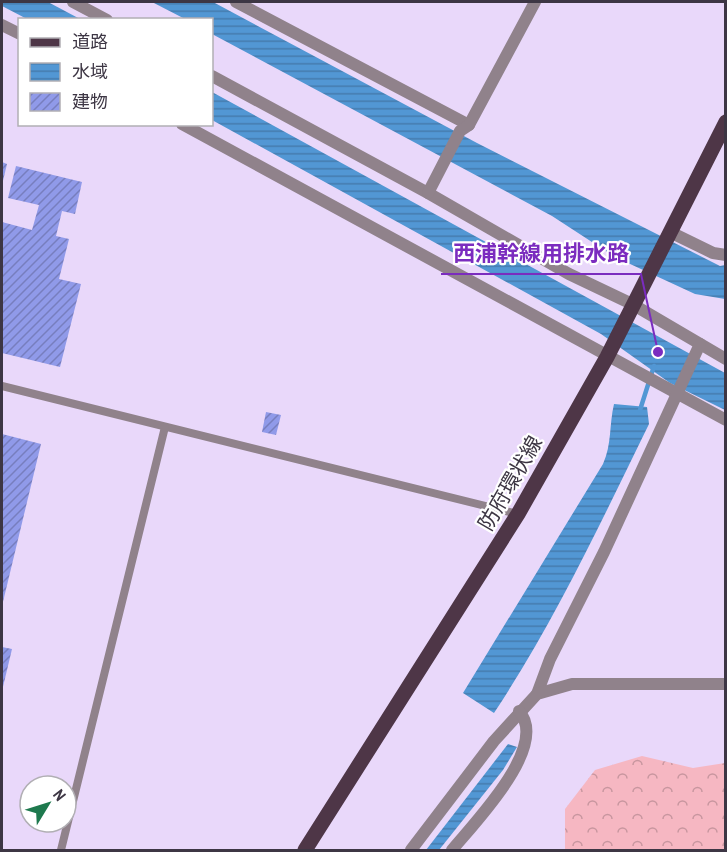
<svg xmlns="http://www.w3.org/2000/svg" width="727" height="852" font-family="'Archivo Narrow','Noto Sans JP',sans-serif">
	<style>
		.forest { fill: url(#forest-crowns) }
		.water { fill: url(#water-rules) }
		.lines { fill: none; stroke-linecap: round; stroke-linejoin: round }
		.stream { stroke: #5297d4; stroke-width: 4.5 }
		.building { fill: url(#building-hatch) }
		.service { stroke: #90828b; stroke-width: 8 }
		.minor { stroke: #90828b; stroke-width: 12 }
		.primary { stroke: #4e3647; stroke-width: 15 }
		.labels { text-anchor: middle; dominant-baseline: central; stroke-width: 4.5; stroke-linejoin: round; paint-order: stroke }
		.street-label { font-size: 21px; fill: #3d3644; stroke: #fff }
		.leader { fill: none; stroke: #7b2cbf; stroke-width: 2 }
		.callout-dot { fill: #7b2cbf; stroke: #fff; stroke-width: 2 }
		.callout-label { font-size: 22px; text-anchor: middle; font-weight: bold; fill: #7b2cbf; stroke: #fff; stroke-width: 4.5; stroke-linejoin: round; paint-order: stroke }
	</style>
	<defs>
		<pattern id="forest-crowns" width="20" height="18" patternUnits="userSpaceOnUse" patternTransform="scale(1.5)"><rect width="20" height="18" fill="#f6b7c2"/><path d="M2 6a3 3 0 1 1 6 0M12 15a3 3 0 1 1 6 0" fill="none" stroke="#c8969f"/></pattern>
		<pattern id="water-rules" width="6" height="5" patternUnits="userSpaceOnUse" patternTransform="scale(1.5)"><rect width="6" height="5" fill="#5297d4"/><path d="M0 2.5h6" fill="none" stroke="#457cae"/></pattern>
		<pattern id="building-hatch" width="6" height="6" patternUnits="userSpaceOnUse" patternTransform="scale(1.5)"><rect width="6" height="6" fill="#909ae9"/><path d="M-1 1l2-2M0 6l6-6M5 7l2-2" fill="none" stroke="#777ebe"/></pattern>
	</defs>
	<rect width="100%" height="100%" fill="#e9d8fa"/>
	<!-- forest -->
	<polygon class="forest" points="642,756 693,768 725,763 725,850 565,850 565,809 595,770"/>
	<!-- water -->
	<g class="water">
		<polygon points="2,2 48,2 80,19 27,19 2,6"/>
		<polygon points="152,2 213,2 477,143 720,266 725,265 725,299 695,294 615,257 552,216 212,34 212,20 185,19"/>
		<polygon points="212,92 725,373 725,410 670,383 601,334 212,120"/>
		<path d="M 614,404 L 647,407 L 649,424 C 601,522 555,621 494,713 L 463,693 L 603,464 C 612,444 609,425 614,404 Z"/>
		<polygon points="508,744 517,747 503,770 439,850 426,850"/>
	</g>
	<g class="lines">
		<!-- stream -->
		<polyline class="stream" points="640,410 654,366"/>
	</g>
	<!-- building -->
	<g class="building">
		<polygon points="2,162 7,164 2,185"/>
		<polygon points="16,166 82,182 75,214 62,211 56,236 69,239 59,279 81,284 60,367 2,353 2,222 32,230 39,205 8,198"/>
		<polygon points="266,412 281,415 276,435 262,432"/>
		<polygon points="2,434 41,444 2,606"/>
		<polygon points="2,647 12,649 2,691"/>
	</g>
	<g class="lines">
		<!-- service -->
		<g class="service">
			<polyline points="2,386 518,514"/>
			<polyline points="61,850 165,427"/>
		</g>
		<!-- minor -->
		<g class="minor">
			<polyline points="73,2 107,20"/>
			<polyline points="236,2 469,125"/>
			<polyline points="2,25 20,34"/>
			<polyline points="212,76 428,193 569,274 632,304 726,359"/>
			<polyline points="182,124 726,420"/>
			<polyline points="428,193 460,131 469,125 535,2"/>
			<polyline points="670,232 713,253 726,255"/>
			<polyline points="537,694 550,659 604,552 700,344"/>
			<polyline points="411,850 494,741 537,694 572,684 726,684"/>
			<path d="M 452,850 C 475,822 550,746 519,711"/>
		</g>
		<!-- primary -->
		<polyline class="primary" points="305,850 518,514 607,357 726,122"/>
	</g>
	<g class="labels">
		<!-- street labels -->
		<g class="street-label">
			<text transform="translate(510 483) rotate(-60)">防府環状線</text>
		</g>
	</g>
	<!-- callouts -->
	<path class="leader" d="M658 352L641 274H441"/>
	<circle class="callout-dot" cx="658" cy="352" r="6"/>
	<g class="callout-label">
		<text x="541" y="261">西浦幹線用排水路</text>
	</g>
	<!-- border -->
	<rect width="727" height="852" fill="none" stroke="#3d3644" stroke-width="6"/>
	<!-- legend -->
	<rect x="18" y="18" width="195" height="108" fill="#ffffff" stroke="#b1afb4" stroke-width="1.5"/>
	<rect x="30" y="38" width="30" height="9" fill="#4e3647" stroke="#b1afb4" stroke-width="1.5"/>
	<text x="72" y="48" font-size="18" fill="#3d3644">道路</text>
	<rect x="30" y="63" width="30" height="18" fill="url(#water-rules)" stroke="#b1afb4" stroke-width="1.5"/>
	<text x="72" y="78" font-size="18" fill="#3d3644">水域</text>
	<rect x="30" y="93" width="30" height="18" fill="url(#building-hatch)" stroke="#b1afb4" stroke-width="1.5"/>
	<text x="72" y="108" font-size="18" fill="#3d3644">建物</text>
	<!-- north arrow -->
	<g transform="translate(48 804) rotate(52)"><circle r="28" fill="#ffffff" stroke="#b1afb4" stroke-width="1.5"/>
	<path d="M0-4.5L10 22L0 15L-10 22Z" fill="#1e794e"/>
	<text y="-9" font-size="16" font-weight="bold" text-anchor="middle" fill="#3d3644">N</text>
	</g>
</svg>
